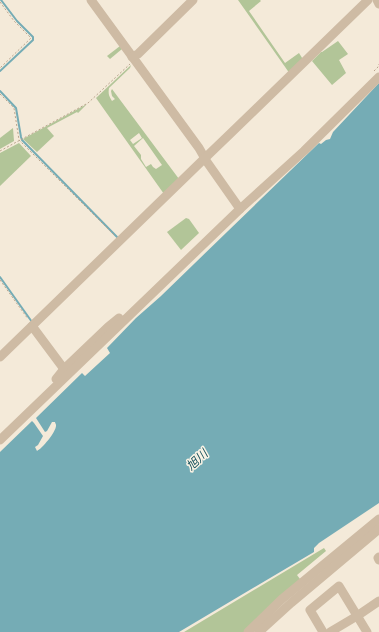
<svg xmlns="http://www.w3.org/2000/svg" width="379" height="632" font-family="'Alegreya Sans','Noto Sans JP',sans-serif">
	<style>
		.green { fill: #b2c598; fill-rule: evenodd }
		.water { fill: #75acb5 }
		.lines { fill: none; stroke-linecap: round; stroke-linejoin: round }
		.stream { stroke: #75acb5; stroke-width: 2 }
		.path { stroke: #baa58e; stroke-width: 1; stroke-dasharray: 2 2; stroke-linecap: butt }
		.minor { stroke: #cebba4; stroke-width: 9 }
		.labels { text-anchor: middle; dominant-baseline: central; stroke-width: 3; stroke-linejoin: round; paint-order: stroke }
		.water-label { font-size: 12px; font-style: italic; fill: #17535e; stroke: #fbf4e6 }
	</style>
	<rect width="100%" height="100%" fill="#f4ead9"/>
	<!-- green -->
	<g class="green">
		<polygon points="238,0 260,0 261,1 249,11 285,63 299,53 304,61 290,74"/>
		<polygon points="338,41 348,54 339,60 346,73 332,85 312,61 321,52 322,52"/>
		<polygon points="120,46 122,49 110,59 107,56"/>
		<path d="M 131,65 L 130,68 L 109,88 C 108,94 109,96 112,101 L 115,99 L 112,96 L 111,91 L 112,89 L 179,179 L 164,194 L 96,98 ZM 139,133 L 142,138 L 133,144 L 130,140 ZM 143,138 L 162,165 L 156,169 L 153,167 L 151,164 L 146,167 L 141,159 L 141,155 L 134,146 Z"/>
		<polygon points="87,104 78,113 77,112 47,128 54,136 37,152 23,139"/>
		<polygon points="13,128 14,141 0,149 0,138"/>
		<polygon points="19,143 31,156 0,186 0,153"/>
		<polygon points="186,218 189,219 199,233 181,250 167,232"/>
		<polygon points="324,548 326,551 297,575 300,579 244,632 184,632"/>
	</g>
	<!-- water -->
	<path class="water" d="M 379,83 L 379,503 L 319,543 L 314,548 L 314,552 L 179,632 L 0,632 L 0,452 L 32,421 L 34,423 L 43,436 L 38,445 L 35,447 L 37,451 C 42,449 57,431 56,425 C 56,424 55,423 55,422 L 52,422 L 47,431 L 45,432 L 36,418 L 82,373 L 85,376 L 110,353 L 107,348 L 136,318 L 161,296 L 228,231 L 319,143 L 321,144 L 326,140 L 330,139 L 333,132 Z"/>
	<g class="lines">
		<!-- stream -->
		<g class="stream">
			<polyline points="0,71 33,40 33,37 17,21 1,0"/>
			<polyline points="0,91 16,108 21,137 22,140 118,238"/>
			<polyline points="0,277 32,322"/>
		</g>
		<!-- path -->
		<g class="path">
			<polyline points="0,2 14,21 31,38 0,68"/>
			<polyline points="374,71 378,67 379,64"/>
			<polyline points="0,94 14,108 19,140 115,236"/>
			<polyline points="0,151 88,103 130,64"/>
			<polyline points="0,280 28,319"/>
		</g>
		<!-- minor -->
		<g class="minor">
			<polyline points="91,0 199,148 207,162 240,209"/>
			<polyline points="377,0 379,4"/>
			<polyline points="132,57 138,54 193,0"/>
			<polyline points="32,326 64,369"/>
			<polyline points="0,357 206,157 232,132 368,0"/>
			<polyline points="56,379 64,369 108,327 119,318"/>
			<polyline points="0,440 240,209 304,151 379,77"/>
			<polyline points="379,557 378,558 379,560"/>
			<polyline points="248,632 282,599 379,519"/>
			<polyline points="259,632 291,603 379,529"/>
			<polyline points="323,632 310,610 339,586 367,632"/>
			<polyline points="330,632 357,616 379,601"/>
		</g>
	</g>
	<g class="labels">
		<!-- water labels -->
		<g class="water-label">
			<text transform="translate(197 460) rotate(-43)">旭川</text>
		</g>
	</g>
</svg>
